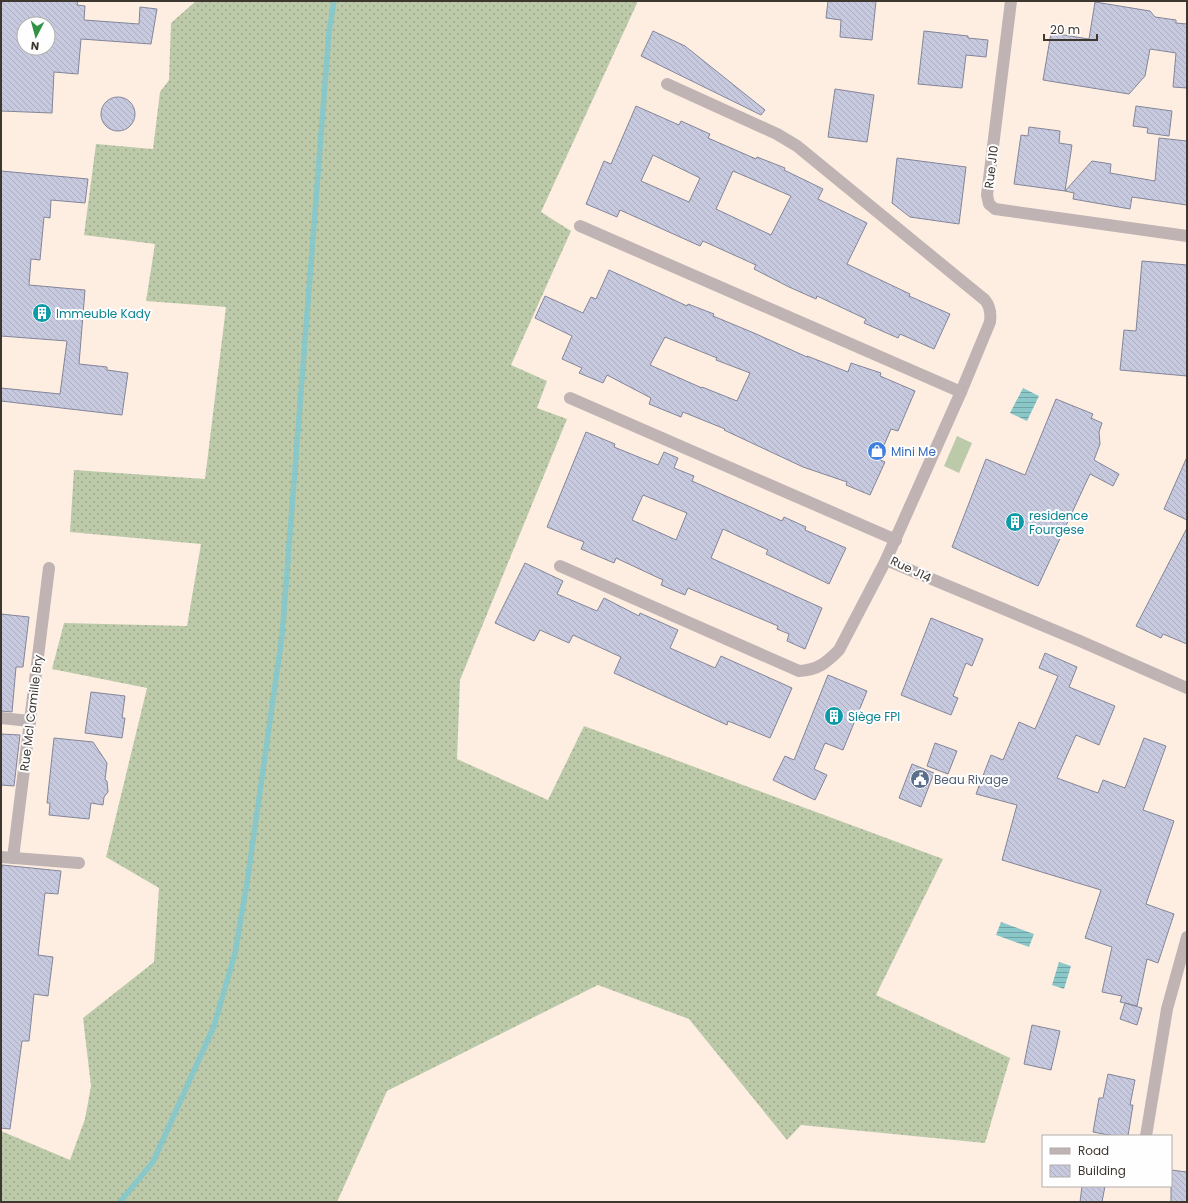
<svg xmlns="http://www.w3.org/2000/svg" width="1188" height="1203" font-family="Poppins,sans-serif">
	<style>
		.grass { fill: url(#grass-dots) }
		.park { fill: #bccaaa }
		.water { fill: url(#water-rules) }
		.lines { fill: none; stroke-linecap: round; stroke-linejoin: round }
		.stream { stroke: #89c7c9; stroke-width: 5.5 }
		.building { fill: url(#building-back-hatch); stroke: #838599; fill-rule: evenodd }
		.minor { stroke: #bfb3b4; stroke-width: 12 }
		.labels { text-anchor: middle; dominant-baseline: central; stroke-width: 4; stroke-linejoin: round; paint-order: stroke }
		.street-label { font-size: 12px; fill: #3e3730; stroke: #fefefe }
		.culture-label { font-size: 12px; fill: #0d838f; stroke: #fefefe; text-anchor: start }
		.shop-label { font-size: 12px; fill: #366cbe; stroke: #fefefe; text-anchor: start }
		.service-label { font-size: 12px; fill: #4e5e75; stroke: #fefefe; text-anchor: start }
	</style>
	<defs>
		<pattern id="grass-dots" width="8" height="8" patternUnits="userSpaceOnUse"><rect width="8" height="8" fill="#bccaaa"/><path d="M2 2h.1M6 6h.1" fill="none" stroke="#9aa58b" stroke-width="1.8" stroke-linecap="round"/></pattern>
		<pattern id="water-rules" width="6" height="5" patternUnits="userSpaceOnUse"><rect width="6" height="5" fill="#89c7c9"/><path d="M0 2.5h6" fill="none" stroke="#71a2a4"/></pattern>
		<pattern id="building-back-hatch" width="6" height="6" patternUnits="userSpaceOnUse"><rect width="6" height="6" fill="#c7c9df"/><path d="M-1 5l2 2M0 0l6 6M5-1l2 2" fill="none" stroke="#acadc0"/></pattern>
	</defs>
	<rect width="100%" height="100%" fill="#feeee1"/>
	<!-- grass -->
	<polygon class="grass" points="196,1 638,1 541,212 571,231 511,365 547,381 537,408 567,419 460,680 457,759 548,800 584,726 943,859 876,995 1010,1058 985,1143 801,1125 787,1140 689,1019 598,985 387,1091 337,1202 1,1202 1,1131 70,1160 85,1119 91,1086 83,1018 154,962 159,888 106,857 147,688 52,669 64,623 187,626 201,544 70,532 74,470 205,479 226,307 146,301 155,244 84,235 96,144 153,149 160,92 169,80 171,23"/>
	<!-- park -->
	<polygon class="park" points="957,436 972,443 959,473 944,466"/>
	<!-- water -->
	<g class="water">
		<polygon points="1023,388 1039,396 1027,421 1010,413"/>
		<polygon points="1001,922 1034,934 1029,947 996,935"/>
		<polygon points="1059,962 1071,966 1064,989 1052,985"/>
	</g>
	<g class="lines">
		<!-- stream -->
		<polyline class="stream" points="120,1202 153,1162 214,1026 235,953 247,883 282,636 329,32 334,1"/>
	</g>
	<!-- building -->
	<g class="building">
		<path d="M 1,1 L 78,1 L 77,5 L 85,6 L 84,20 L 139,24 L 140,7 L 157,9 L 151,44 L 81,39 L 78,74 L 54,72 L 52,113 L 1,111 ZM 24,24 L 48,24 L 48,48 L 24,48 Z"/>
		<polygon points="828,1 876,1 872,40 840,37 841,20 826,18"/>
		<polygon points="1095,2 1150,11 1155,17 1176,20 1176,23 1187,24 1187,88 1173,87 1176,53 1150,49 1145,76 1129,94 1043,80 1051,33 1089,39"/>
		<polygon points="653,31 685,46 765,110 761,115 641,56"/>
		<polygon points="924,31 968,36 968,38 988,40 986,57 966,55 962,88 918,84"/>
		<polygon points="835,89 874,95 867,142 828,137"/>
		<circle cx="118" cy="114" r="17"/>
		<path d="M 636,106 L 679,125 L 681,121 L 710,134 L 708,138 L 756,159 L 757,157 L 785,168 L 784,170 L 823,189 L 818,199 L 867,223 L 847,264 L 910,294 L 909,296 L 950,314 L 934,349 L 900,334 L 898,338 L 864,323 L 866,319 L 817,296 L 816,299 L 789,287 L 754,269 L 756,265 L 703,241 L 700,246 L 620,210 L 617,217 L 586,204 L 604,161 L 611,164 ZM 653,155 L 700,178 L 689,202 L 641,181 ZM 733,171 L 791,196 L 771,235 L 716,209 Z"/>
		<polygon points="1136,106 1172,111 1169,136 1147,133 1148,128 1133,126"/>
		<polygon points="1029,127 1060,131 1059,143 1072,145 1065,191 1014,184 1021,135 1028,136"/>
		<polygon points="1159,138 1187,141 1187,205 1132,197 1130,209 1073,199 1074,193 1065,191 1092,161 1111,164 1110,173 1155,181"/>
		<polygon points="897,158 966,167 959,224 910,217 892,203"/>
		<polygon points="1,171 88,179 85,203 51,200 50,218 44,217 40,260 31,259 29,285 85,290 79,364 107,367 107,370 128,373 122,415 1,401 1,388 60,394 67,341 1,336"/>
		<polygon points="1142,261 1187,265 1187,376 1120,370 1124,330 1136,331"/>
		<path d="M 609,270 L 687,306 L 688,304 L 714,314 L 713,316 L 754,333 L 807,357 L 807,356 L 848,372 L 851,363 L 881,373 L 880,376 L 915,391 L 898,431 L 891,429 L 878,459 L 885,462 L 870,495 L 846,485 L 847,482 L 803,467 L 724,430 L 725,429 L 683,412 L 681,417 L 649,404 L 651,398 L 607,375 L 603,383 L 579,373 L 582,368 L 562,359 L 572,336 L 535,318 L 545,296 L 583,313 L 591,297 L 596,299 ZM 665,337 L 717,358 L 716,360 L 750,373 L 737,401 L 702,387 L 702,388 L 650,365 Z"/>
		<polygon points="1056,399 1093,414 1091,418 1102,423 1099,432 1100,444 1094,460 1119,474 1113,486 1090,474 1038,586 952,547 986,459 1025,475"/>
		<path d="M 586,432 L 615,444 L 614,447 L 658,465 L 664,452 L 678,458 L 674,468 L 694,476 L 692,481 L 782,521 L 784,517 L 806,527 L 805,530 L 846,548 L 829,584 L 766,554 L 768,550 L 723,529 L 711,558 L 822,608 L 805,649 L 787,641 L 789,634 L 777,629 L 778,626 L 688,588 L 685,595 L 661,585 L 663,580 L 616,558 L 614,563 L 581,549 L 584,542 L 547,527 ZM 643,495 L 687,513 L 676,540 L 632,520 Z"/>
		<polygon points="1187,457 1187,520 1164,509"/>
		<polygon points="1187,528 1187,644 1163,634 1161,638 1136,626"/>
		<polygon points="525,563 563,581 557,594 597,611 604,598 639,616 640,613 678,630 670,648 715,668 721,656 792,688 770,738 728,721 727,725 614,673 621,657 573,635 569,643 540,630 534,641 495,623"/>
		<polygon points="1,614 29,617 23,667 16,667 12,712 1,711"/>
		<polygon points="931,618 983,639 972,666 966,663 953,696 958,698 951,715 901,695"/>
		<polygon points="1045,653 1077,667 1069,687 1115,706 1099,745 1076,735 1057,778 1098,793 1103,780 1125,788 1144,738 1166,746 1143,810 1174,821 1146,904 1174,914 1158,963 1147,959 1137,1006 1125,1003 1142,1008 1137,1025 1120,1019 1125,1003 1120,1002 1122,996 1102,992 1112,947 1085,938 1101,890 1002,860 1017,805 976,794 991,755 1003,760 1019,722 1035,729 1058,676 1039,668"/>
		<polygon points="828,675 867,691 843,750 825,743 814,769 827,775 815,800 773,780 785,756 794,760"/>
		<polygon points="91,692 125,696 122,718 125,718 122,738 85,733"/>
		<polygon points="1,734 20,735 14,786 1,785"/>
		<polygon points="54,738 93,742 107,763 105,780 107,781 108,792 104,797 103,805 91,803 89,819 49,815 50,803 47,803"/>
		<polygon points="935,743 957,751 948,774 927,766"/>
		<polygon points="912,764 934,773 921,807 899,798"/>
		<polygon points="2,865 61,871 58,894 45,893 38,955 53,957 48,996 34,994 29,1041 22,1041 10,1129 1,1128 1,877"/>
		<polygon points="1032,1025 1060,1031 1051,1070 1024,1064"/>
		<polygon points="1108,1074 1135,1080 1130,1105 1133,1105 1128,1136 1114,1136 1093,1132 1099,1098 1103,1098"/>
		<polygon points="1171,1170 1187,1172 1187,1202 1171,1202"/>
		<polygon points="1082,1186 1105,1186 1102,1202 1080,1202"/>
	</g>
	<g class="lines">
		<!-- minor -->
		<g class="minor">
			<polyline points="1011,1 987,195 989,204 995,209 1187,236"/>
			<path d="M 667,84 L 777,134 L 797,146 L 985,300 C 990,306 991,314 990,322 L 961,392 L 886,560 L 1080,641 L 1187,688"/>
			<polyline points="580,226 961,392"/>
			<polyline points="570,398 896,540"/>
			<path d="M 560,566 L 799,671 C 818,670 826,663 839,650 L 886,560"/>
			<polyline points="1,718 30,721"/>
			<polyline points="1,857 79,863"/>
			<polyline points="13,858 49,568"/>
			<polyline points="1146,1136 1167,1009 1187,937"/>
		</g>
	</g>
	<!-- icons -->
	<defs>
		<g id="building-disc" transform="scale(1)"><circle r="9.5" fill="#0f9aa8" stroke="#fefefe"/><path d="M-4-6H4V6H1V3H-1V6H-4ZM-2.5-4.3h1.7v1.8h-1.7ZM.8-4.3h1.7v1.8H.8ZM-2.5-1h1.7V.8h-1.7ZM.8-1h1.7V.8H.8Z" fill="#fff"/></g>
		<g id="shop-disc" transform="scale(1)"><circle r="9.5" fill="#3f7fe0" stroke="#fefefe"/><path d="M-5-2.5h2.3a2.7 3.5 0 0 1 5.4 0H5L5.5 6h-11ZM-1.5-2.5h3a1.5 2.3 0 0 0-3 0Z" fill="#fff"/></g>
		<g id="civic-disc" transform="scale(1)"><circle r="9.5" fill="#5c6f8a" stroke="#fefefe"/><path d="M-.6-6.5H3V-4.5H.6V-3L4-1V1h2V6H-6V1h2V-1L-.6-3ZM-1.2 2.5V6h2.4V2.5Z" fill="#fff"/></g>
	</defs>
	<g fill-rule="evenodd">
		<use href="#building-disc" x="42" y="313"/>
		<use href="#shop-disc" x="877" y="451"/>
		<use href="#building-disc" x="1015" y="522"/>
		<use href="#building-disc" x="834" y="716"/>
		<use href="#civic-disc" x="920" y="779"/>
	</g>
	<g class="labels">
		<!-- street labels -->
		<g class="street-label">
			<text transform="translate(991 167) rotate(-83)">Rue J10</text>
			<text transform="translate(911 569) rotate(26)">Rue J14</text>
			<text transform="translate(31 713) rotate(-83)">Rue Mcl Camille Bry</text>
		</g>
		<!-- culture labels -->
		<g class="culture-label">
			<text x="56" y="313">Immeuble Kady</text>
			<text x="1029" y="515">residence<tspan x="1029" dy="14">Fourgese</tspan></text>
			<text x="848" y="716">Siège FPI</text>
		</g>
		<!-- shop labels -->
		<g class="shop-label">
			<text x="891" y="451">Mini Me</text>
		</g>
		<!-- service labels -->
		<g class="service-label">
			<text x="934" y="779">Beau Rivage</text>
		</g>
	</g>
	<!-- border -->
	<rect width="1188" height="1203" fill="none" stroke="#3e3730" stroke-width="4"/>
	<!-- legend -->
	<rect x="1042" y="1135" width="130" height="52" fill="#fefefe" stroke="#b1aeac"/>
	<rect x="1050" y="1148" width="20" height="6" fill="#bfb3b4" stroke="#b1aeac"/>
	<text x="1078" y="1155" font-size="12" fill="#3e3730">Road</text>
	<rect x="1050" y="1165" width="20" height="12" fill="url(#building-back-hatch)" stroke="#b1aeac"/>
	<text x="1078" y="1175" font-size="12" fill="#3e3730">Building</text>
	<!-- north arrow -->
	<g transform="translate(36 36) rotate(186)"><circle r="19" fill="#fefefe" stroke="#b1aeac"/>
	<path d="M0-3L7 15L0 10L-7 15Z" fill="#329347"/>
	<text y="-6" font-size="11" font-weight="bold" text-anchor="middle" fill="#3e3730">N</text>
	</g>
	<!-- scale -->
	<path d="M1044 34v6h53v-6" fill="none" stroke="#3e3730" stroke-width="2"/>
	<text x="1050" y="34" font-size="12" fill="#3e3730" stroke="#fefefe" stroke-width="3" paint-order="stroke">20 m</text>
</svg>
